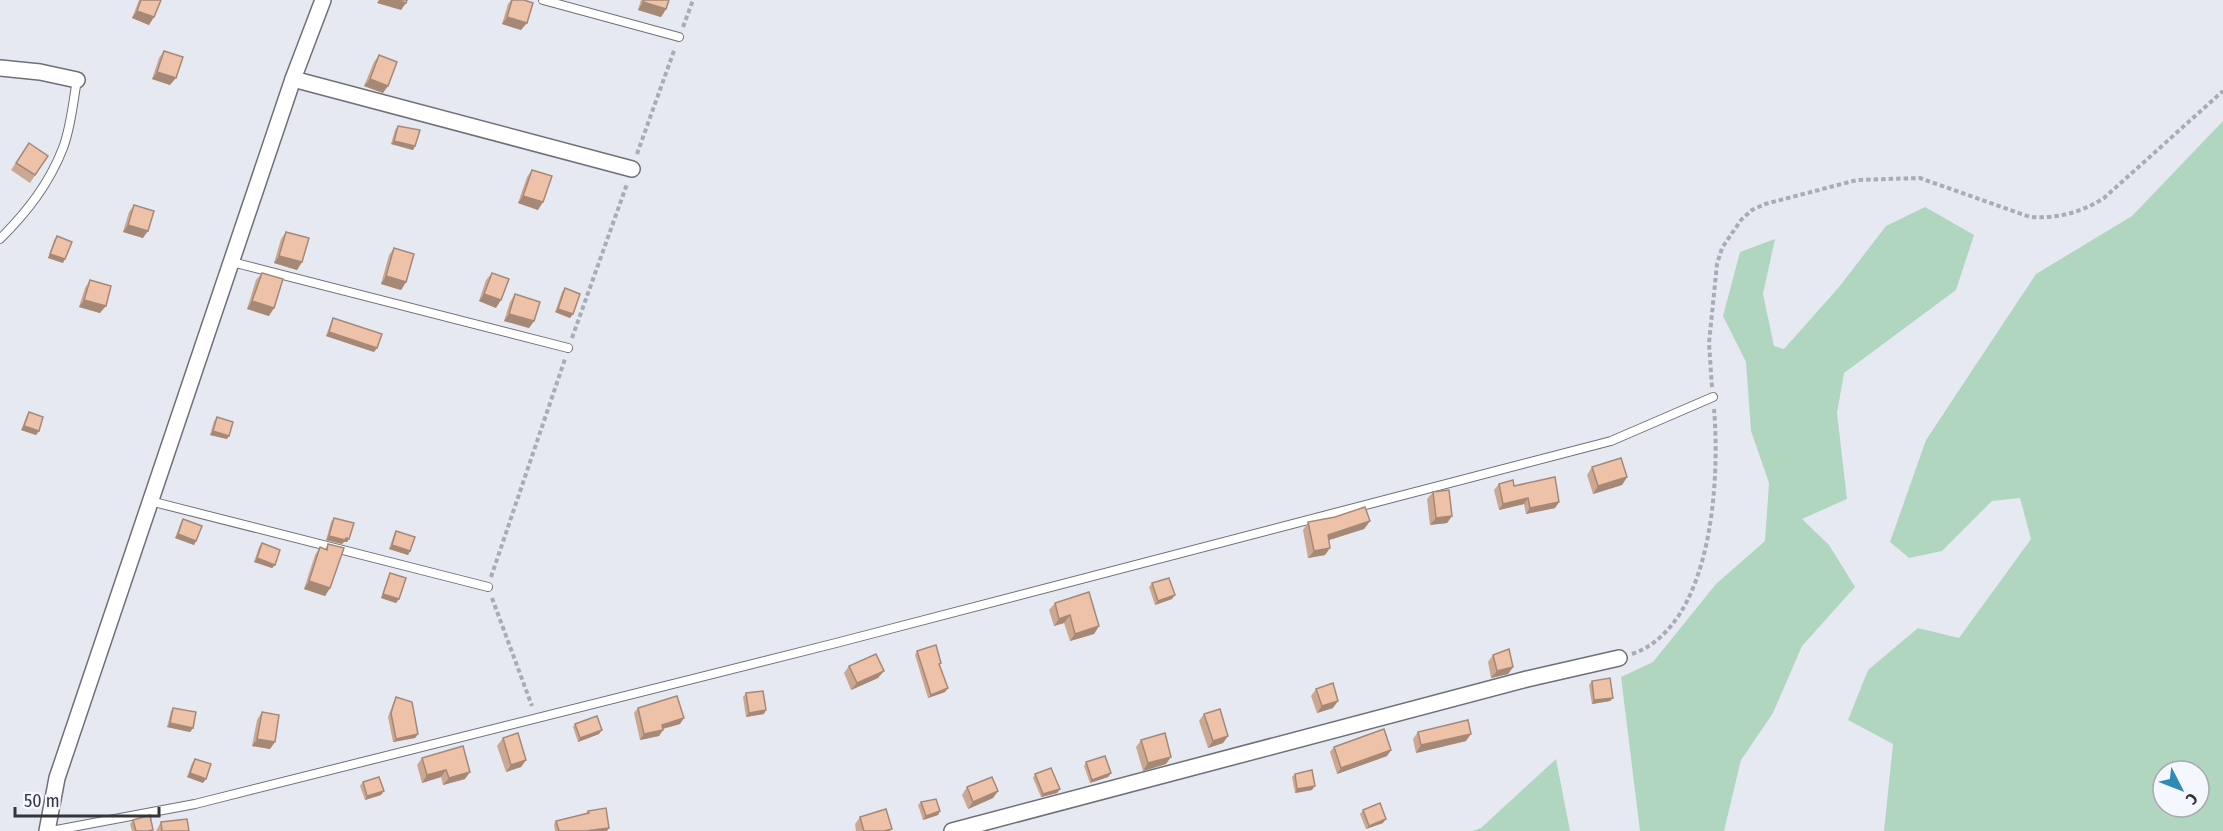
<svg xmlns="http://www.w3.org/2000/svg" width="2223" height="831" font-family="'Fira Sans Condensed',sans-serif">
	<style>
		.green { fill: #b1d6c0; fill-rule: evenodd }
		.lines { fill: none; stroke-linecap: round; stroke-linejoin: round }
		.lane-casing { stroke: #6e7078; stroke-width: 10 }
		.street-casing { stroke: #6e7078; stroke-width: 18 }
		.path { stroke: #a9acb3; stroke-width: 4; stroke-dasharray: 4.5 3; stroke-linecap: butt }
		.lane { stroke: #fff; stroke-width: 8 }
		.street { stroke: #fff; stroke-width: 15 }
		.wall { fill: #cca791 }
		.shaded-wall { fill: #a68876 }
		.building { fill: #edc2a9; stroke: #a68876; stroke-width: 1.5 }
	</style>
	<rect width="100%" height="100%" fill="#e6e9f2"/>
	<!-- green -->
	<g class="green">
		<path d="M 2223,121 L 2223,831 L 1884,831 L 1893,744 L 1848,720 L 1868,670 L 1918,628 L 1959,638 L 2031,539 L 2020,498 L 1992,501 L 1942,551 L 1909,558 L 1890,542 L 1926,440 L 2036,274 L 2132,216 ZM 2163,771 L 2199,771 L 2199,807 L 2163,807 Z"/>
		<polygon points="1925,207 1974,235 1956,290 1844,373 1837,413 1847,499 1802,519 1829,545 1855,587 1802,646 1773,713 1741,760 1724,831 1640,831 1621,677 1653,662 1716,584 1765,541 1769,483 1751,431 1746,362 1723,316 1740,252 1775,239 1763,294 1774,346 1784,349 1839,287 1886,226"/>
		<polygon points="1556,759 1570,831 1472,831 1481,828"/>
	</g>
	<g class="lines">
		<!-- lane casing -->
		<g class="lane-casing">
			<g id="lane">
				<polyline points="543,0 679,37"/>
				<path d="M 0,239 C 27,212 49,184 63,148 C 71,127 73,102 77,80"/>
				<polyline points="232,262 568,348"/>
				<polyline points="150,501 488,587"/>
				<polyline points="51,831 195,804 836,643 1611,441 1713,397"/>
			</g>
		</g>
		<!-- street casing -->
		<g class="street-casing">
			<g id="street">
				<polyline points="0,68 40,72 77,80"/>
				<polyline points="293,79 632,169"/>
				<polyline points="47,831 57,778 293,79 323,0"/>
				<polyline points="952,831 1527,679 1619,658"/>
			</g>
		</g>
		<!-- path -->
		<g class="path">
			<polyline points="683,27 693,0"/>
			<polyline points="637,154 675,48"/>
			<polyline points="572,338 627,184"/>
			<path d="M 1712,387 L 1709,343 L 1717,264 L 1722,248 L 1741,220 L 1752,210 L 1765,204 L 1857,180 L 1920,178 L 2030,217 C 2057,219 2082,212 2104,198 L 2223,91"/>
			<polyline points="491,577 565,359"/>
			<polyline points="492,598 532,706"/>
			<path d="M 1632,654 C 1713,626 1720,479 1714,409"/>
		</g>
		<!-- lane -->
		<use href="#lane" class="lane"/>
		<!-- street -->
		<use href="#street" class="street"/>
	</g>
	<!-- wall -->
	<g class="wall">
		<polygon points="139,0 161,0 149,25 132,18"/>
		<polygon points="511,0 524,0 521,30 502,24 508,4"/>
		<polygon points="641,0 669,0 666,9 661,17 638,10"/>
		<polygon points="164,51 170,85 152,79 159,58"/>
		<polygon points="379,55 383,93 364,86 374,62"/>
		<polygon points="398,126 415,146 413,150 391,144 395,130"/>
		<polygon points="29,143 48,156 30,183 11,170"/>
		<polygon points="532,170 538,210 518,203 527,177"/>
		<polygon points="134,205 143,238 123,232 129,212"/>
		<polygon points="286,232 302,262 297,270 274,263 281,239"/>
		<polygon points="57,236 63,263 48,258 54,240"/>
		<polygon points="394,248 406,282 401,290 381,284 389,255"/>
		<polygon points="262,273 269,316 247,309 256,280"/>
		<polygon points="492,273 496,308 479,301 486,280"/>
		<polygon points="90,280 100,313 79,307 85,288"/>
		<polygon points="565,288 573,314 570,318 555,312 562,292"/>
		<polygon points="515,294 534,321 529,328 504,321 510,302"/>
		<polygon points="333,318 374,352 326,336 331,322"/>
		<polygon points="29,412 39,431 36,435 21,430 27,415"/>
		<polygon points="217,417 227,439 210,435 214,421"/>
		<polygon points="1592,467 1627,477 1622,485 1593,494 1587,475"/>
		<polygon points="1499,484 1514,486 1559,502 1555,508 1526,514 1524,504 1499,510 1494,490"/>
		<polygon points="1433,492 1452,516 1447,523 1430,525 1427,499"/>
		<polygon points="334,518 349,539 347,542 344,542 342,544 326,540 331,522"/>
		<polygon points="183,519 196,541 194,545 175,538 181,522"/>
		<polygon points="1370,521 1364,529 1329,540 1325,555 1308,558 1303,530 1308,522"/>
		<polygon points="396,531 410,551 408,555 389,549 394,534"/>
		<polygon points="262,543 275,565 272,568 254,562 259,547"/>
		<polygon points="328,544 330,588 325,596 304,589 315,555 320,547 325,549"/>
		<polygon points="390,573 399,599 396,603 381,598 388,577"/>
		<polygon points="1152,583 1172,599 1155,605 1149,587"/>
		<polygon points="1055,603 1099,626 1094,634 1070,641 1064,623 1054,626 1049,610"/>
		<polygon points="917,651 941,663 940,665 945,692 928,698 915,655"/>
		<polygon points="1493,655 1513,667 1508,674 1491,678 1488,662"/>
		<polygon points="849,666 878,678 851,690 844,673"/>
		<polygon points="1592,681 1613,698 1610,701 1592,704 1589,685"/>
		<polygon points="1316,689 1333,708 1317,713 1311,696"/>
		<polygon points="746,693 764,714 746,717 743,697"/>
		<polygon points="396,697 418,734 415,738 393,742 388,717 394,701"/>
		<polygon points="173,708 193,728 190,732 167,727 171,711"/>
		<polygon points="638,708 680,724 663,729 663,730 659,736 640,740 634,713"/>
		<polygon points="262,712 270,749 252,746 257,720"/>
		<polygon points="1204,714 1228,736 1223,743 1208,748 1199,721"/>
		<polygon points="575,724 599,734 578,742 573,727"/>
		<polygon points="1418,732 1466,741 1416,753 1413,739"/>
		<polygon points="503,738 526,760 521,767 506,772 497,746"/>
		<polygon points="1141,740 1166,764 1143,771 1136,747"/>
		<polygon points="1334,747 1391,750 1387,756 1337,774 1330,752"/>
		<polygon points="422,758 465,779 443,785 441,777 422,783 417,765"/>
		<polygon points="195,759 203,783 187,777 192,763"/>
		<polygon points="1086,762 1111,773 1108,777 1090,783 1084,766"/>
		<polygon points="1035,774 1060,789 1057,793 1041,797 1033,778"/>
		<polygon points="1295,774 1312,790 1295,793 1292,777"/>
		<polygon points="363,782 381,795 365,800 360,786"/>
		<polygon points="967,787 998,791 993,798 968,809 962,795"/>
		<polygon points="921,802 940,811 938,815 923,820 918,805"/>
		<polygon points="1363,810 1383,823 1366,829 1360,814"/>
		<polygon points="588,811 607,831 555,831 554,824 556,821 586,813"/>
		<polygon points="860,817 892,829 890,831 856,831 855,824"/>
		<polygon points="133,820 153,830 152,831 132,831 130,824"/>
		<polygon points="161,822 189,831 156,831"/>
	</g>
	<!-- shaded-wall -->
	<g class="shaded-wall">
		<polygon points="379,0 396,0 406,3 401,10 377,3"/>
		<polygon points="643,2 666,9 661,17 638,10"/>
		<polygon points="137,11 154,17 149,25 132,18"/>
		<polygon points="507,17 527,23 521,30 502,24"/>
		<polygon points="157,72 176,78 170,85 152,79"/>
		<polygon points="370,79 388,86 383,93 364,86"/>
		<polygon points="394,141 415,146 413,150 391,144"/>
		<polygon points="523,196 543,202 538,210 518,203"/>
		<polygon points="128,225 148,231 143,238 123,232"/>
		<polygon points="50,254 65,259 63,263 48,258"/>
		<polygon points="279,256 302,262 297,270 274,263"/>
		<polygon points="386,276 406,282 401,290 381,284"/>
		<polygon points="484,294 501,300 496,308 479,301"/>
		<polygon points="84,300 106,306 100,313 79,307"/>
		<polygon points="252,301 274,308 269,316 247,309"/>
		<polygon points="558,309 573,314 570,318 555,312"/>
		<polygon points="509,314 534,321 529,328 504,321"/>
		<polygon points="329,332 377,348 374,352 326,336"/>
		<polygon points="24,426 39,431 36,435 21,430"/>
		<polygon points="213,431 229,436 227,439 210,435"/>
		<polygon points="1627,477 1622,485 1593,494 1598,486"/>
		<polygon points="1528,498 1524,504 1499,510 1503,504"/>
		<polygon points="1559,502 1555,508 1526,514 1530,508"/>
		<polygon points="1452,516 1447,523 1430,525 1436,518"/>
		<polygon points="1370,521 1364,529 1323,542 1328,535"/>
		<polygon points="178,534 196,541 194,545 175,538"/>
		<polygon points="329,536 346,538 349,539 347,542 344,542 342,544 326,540"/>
		<polygon points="392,545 410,551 408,555 389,549"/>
		<polygon points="1330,548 1325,555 1308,558 1314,551"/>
		<polygon points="257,558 275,565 272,568 254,562"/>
		<polygon points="309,581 330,588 325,596 304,589"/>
		<polygon points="383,594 399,599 396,603 381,598"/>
		<polygon points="1175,595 1172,599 1155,605 1158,601"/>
		<polygon points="1070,615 1064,623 1054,626 1059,619"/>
		<polygon points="1099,626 1094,634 1070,641 1075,634"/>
		<polygon points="1513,667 1508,674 1491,678 1497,671"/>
		<polygon points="884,671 878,678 851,690 857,683"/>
		<polygon points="948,688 945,692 928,698 931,695"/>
		<polygon points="1613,698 1610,701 1592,704 1594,700"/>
		<polygon points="1338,701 1333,708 1317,713 1322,706"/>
		<polygon points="766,710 764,714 746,717 749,713"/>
		<polygon points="684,718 680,724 658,730 662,725"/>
		<polygon points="170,723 193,728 190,732 167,727"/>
		<polygon points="602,730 599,734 578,742 580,738"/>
		<polygon points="663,730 659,736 640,740 644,734"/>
		<polygon points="418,734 415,738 393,742 396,739"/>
		<polygon points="1471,734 1466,741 1416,753 1421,745"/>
		<polygon points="1228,736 1223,743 1208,748 1213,741"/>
		<polygon points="257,739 275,742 270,749 252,746"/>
		<polygon points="1391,750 1387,756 1337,774 1341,768"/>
		<polygon points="1171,757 1166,764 1143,771 1148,763"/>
		<polygon points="526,760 521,767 506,772 511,765"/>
		<polygon points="446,770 441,777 422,783 427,775"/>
		<polygon points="470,772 465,779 443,785 449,778"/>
		<polygon points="190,773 206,779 203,783 187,777"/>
		<polygon points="1111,773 1108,777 1090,783 1092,780"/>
		<polygon points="1315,786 1312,790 1295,793 1297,789"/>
		<polygon points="1060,789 1057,793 1041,797 1043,794"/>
		<polygon points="384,791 381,795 365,800 367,796"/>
		<polygon points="998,791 993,798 968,809 973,802"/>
		<polygon points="940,811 938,815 923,820 926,816"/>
		<polygon points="1386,819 1383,823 1366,829 1369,826"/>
		<polygon points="609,828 607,831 585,831"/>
	</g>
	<!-- building -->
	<g class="building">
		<polygon points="141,0 161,0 154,17 137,11"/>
		<polygon points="396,0 407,0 406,3"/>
		<polygon points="512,0 524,0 533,3 527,23 507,17"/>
		<polygon points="644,0 669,0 666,9 643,2"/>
		<polygon points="164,51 183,57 176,78 157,72"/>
		<polygon points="379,55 397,62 388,86 370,79"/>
		<polygon points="398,126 420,130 415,146 394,141"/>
		<polygon points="29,143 48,156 35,175 16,163"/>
		<polygon points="532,170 552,176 543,202 523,196"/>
		<polygon points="134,205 154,211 148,231 128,225"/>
		<polygon points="286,232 309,238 302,262 279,256"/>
		<polygon points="57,236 72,242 65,259 50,254"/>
		<polygon points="394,248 414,254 406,282 386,276"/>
		<polygon points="262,273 283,279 274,308 252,301"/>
		<polygon points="492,273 509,279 501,300 484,294"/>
		<polygon points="90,280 111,286 106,306 84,300"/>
		<polygon points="565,288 580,294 573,314 558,309"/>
		<polygon points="515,294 540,302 534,321 509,314"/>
		<polygon points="333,318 382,334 377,348 329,332"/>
		<polygon points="29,412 43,417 39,431 24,426"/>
		<polygon points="217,417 233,422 229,436 213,431"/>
		<polygon points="1621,458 1627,477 1598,486 1592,467"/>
		<polygon points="1555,477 1559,502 1530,508 1528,498 1503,504 1499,484 1513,480 1514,486"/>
		<polygon points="1449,490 1452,516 1436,518 1433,492"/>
		<polygon points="1365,507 1370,521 1328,535 1330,548 1314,551 1308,522 1335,517"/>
		<polygon points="334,518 354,523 349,539 346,538 345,540 329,536"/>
		<polygon points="183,519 202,526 196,541 178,534"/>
		<polygon points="396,531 415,537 410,551 392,545"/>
		<polygon points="262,543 280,550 275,565 257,558"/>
		<polygon points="328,544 344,548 330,588 309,581 320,547 327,550"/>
		<polygon points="390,573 406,578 399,599 383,594"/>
		<polygon points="1169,578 1175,595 1158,601 1152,583"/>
		<polygon points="1089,592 1099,626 1075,634 1070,615 1059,619 1055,603"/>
		<polygon points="936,645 941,663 939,664 948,688 931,695 917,651"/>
		<polygon points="1509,649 1513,667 1497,671 1493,655"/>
		<polygon points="876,654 884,671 857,683 849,666"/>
		<polygon points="1610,678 1613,698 1594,700 1592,681"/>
		<polygon points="1333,683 1338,701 1322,706 1316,689"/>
		<polygon points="763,691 766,710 749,713 746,693"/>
		<polygon points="677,696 684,718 662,725 663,730 644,734 638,708"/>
		<polygon points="396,697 412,702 418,734 396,739 391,713"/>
		<polygon points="173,708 196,712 193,728 170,723"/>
		<polygon points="1220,709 1228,736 1213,741 1204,714"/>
		<polygon points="262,712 279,715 275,742 257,739"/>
		<polygon points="597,716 602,730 580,738 575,724"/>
		<polygon points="1468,720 1471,734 1421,745 1418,732"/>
		<polygon points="1384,729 1391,750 1341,768 1334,747"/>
		<polygon points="518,733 526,760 511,765 503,738"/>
		<polygon points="1165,733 1171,757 1148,763 1141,740"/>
		<polygon points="463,746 470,772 449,778 446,770 427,775 422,758"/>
		<polygon points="1105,756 1111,773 1092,780 1086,762"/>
		<polygon points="195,759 211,764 206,779 190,773"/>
		<polygon points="1051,768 1060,789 1043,794 1035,774"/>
		<polygon points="1312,770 1315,786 1297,789 1295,774"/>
		<polygon points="379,777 384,791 367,796 363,782"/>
		<polygon points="992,777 998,791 973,802 967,787"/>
		<polygon points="936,799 940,811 926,816 921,802"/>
		<polygon points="1380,803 1386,819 1369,826 1363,810"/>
		<polygon points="606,808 609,828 585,831 559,831 556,821 589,813 588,811"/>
		<polygon points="886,809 892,829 884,831 864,831 860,817"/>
		<polygon points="150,815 153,830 148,831 136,831 133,820"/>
		<polygon points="187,819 189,831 162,831 161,822"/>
	</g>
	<!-- north arrow -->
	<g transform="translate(2181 789) rotate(132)"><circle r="28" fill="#f4f7fe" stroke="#a7a9af" stroke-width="1.5"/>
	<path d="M0-4.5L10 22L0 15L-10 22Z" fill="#308ab7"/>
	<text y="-9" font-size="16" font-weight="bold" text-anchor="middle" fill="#333538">С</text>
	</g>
	<!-- scale -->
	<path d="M15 807v9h144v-9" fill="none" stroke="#333538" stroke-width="3"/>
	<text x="24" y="807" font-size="18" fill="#333538" stroke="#f4f7fe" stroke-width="4.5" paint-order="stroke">50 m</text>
</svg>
